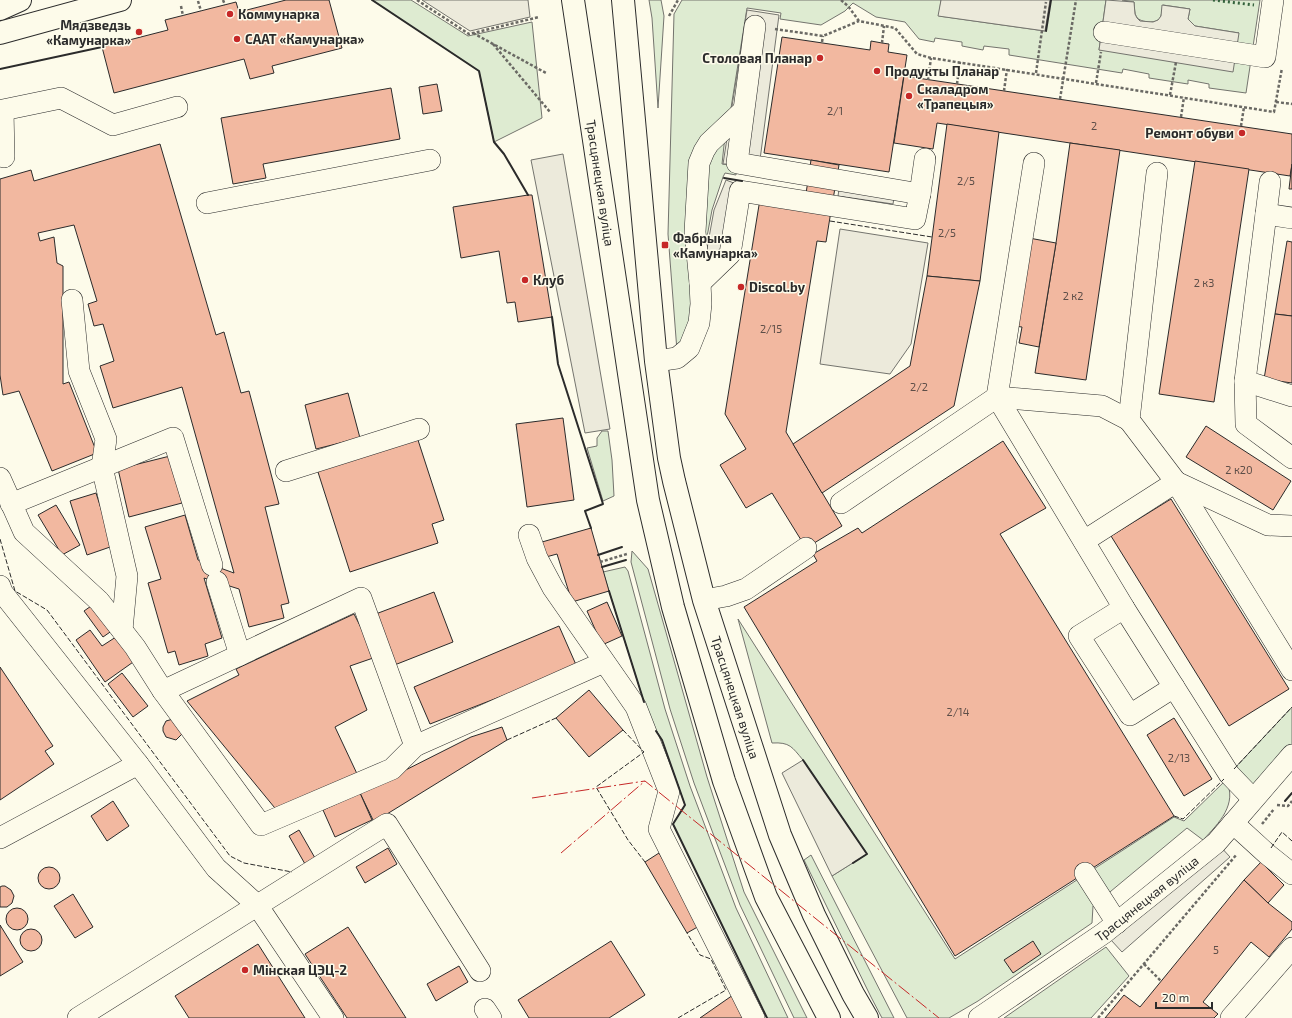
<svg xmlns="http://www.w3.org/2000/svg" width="1292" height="1018" font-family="'Exo 2',sans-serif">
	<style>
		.green { fill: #deebd1; stroke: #74746e }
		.parking { fill: #eceadb; stroke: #74746e }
		.building { fill: #f2b8a0; stroke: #2b2b2b }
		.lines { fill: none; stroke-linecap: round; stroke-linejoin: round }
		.minor-casing { stroke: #2b2b2b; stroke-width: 22 }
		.major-casing { stroke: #2b2b2b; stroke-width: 24 }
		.path { stroke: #6a6964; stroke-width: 2.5; stroke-dasharray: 3 2; stroke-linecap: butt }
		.minor { stroke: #fdfbea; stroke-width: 21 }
		.major { stroke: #fdfbea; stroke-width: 22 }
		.hedge { stroke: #34623c; stroke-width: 3; stroke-dasharray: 2 3; stroke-linecap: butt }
		.fence { stroke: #2b2b2b; stroke-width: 1; stroke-dasharray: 5 2; stroke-linecap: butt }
		.wall { stroke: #2b2b2b; stroke-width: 2 }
		.power { stroke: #c62828; stroke-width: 1; stroke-dasharray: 14 3 2 3; stroke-linecap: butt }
		.poi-dot { fill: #c62828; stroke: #fdfbea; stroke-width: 1.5 }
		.labels { text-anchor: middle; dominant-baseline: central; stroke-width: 3; stroke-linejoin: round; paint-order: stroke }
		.number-label { font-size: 11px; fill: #5d4e48 }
		.poi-label { font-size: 13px; font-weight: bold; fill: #2b2b2b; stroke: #fdfbea; text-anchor: start }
		.street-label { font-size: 13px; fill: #2b2b2b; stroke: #fdfbea }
	</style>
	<rect width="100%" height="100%" fill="#fdfbea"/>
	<!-- green -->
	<g class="green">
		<polygon points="372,0 411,0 468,36 532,22 542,118 494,142 479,71"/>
		<polygon points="649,0 661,0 664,16 658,108 652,18"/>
		<path d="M 682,0 L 941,0 L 939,16 L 1045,31 L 1050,0 L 1106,0 L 1099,50 L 1239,33 L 1195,26 L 1188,19 L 1190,9 L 1163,5 C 1162,10 1162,17 1158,20 C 1155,22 1151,22 1148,22 C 1134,20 1135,15 1134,2 L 1122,0 L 1260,0 L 1246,93 L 1209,88 L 1209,84 L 1188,80 L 1188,84 L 1149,78 L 1149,74 L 1123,69 L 1122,73 L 1009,55 L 1009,49 L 984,46 L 983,50 L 962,46 L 962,42 L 935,38 L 934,42 L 919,39 L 905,22 L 876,17 L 853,3 L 845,11 L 821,25 L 780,19 L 781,13 L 747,8 L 731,108 L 716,122 L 702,139 L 694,322 L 677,351 L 668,234 L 674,14 Z"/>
		<polygon points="725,136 722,164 731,165 737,169 736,175 725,173 723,177 712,210 704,253 709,155"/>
		<polygon points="602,431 608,431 612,460 614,496 603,501 587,448 597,446 597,438"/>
		<polygon points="632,551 648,569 707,777 744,892 807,1018 794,1018 740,905 694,783 670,709 631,562"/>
		<polygon points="625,567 628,571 665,709 690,786 736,908 788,1018 767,1018 673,824 685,805 662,740 650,721 603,572"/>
		<path d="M 738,619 L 955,959 L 1174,817 L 1184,821 L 1226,780 C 1238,804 1219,823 1203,840 L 1187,828 L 1093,906 L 1092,923 L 978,1001 L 949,1018 L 907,1018 L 832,876 L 867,854 L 803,760 C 792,747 790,742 772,743 Z"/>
		<polygon points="1292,707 1292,747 1250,789 1233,770"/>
		<polygon points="811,855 894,1018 882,1018 871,997 804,860"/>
		<polygon points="1106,947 1129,976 1091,1018 1004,1018"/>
	</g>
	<!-- parking -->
	<g class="parking">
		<polygon points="422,0 528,0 530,17 470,31"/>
		<polygon points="941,0 1050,0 1045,31 938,16"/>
		<polygon points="1106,0 1134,2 1135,14 1137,18 1140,21 1153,22 1158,20 1161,16 1162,5 1190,9 1188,19 1195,26 1239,33 1233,72 1099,50"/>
		<polygon points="747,10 779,15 758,175 731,164 723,164"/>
		<polygon points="563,154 610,429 585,433 531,160"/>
		<polygon points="726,180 739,185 720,259 706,254 714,210"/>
		<polygon points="840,183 895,192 893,204 838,196"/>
		<polygon points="840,229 928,243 911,344 890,374 820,364"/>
		<polygon points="803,760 867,854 832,876 782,773"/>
		<polygon points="1219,845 1230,857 1122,952 1111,940"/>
	</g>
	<!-- building -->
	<g class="building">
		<polygon points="286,0 329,0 342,48 272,66 274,73 250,79 244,59 114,93 102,47 168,30 165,20 236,2 239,12"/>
		<polygon points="782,37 870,50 871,41 882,43 889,44 888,52 907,55 889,172 764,153"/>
		<polygon points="904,76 1292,134 1292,164 1290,176 937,123 933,149 894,143"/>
		<polygon points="437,84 442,111 423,114 419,87"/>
		<polygon points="391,88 400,139 263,164 266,178 233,184 221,118"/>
		<polygon points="947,124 999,132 980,281 927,276"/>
		<polygon points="1070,143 1120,150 1086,380 1035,373 1056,243"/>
		<polygon points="160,144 216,335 224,332 241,393 249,391 279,504 265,507 289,603 281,605 284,618 249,627 239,589 204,578 222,638 205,644 208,656 179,665 175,651 168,653 148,583 161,579 145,527 185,515 198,560 234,573 182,387 113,408 100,366 114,361 103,324 94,326 88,304 97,301 74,225 38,233 40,241 54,237 57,263 63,266 63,384 69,382 97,453 52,471 19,391 3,395 0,375 0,179 31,170 34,181"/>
		<polygon points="811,160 839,165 831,211 804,207"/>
		<polygon points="1195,161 1249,169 1214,402 1159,394"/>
		<polygon points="1292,164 1292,189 1289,189"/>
		<polygon points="528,195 532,195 552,317 518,322 515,302 507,303 499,251 461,258 453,207"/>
		<polygon points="760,199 831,211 826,242 817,241 786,432 842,526 806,548 772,493 746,508 720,465 746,449 725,414"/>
		<polygon points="1029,238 1056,243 1039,347 1019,343 1022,327 1014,326"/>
		<polygon points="1287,241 1292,242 1292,316 1275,314"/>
		<polygon points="927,276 980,281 954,406 822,493 793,444 910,366"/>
		<polygon points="1275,314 1292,316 1292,383 1264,379"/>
		<polygon points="348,393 360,438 316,449 305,405"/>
		<polygon points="563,418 574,500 527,507 516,424"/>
		<polygon points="1206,426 1291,481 1273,510 1186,457"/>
		<polygon points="417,437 444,520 432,524 438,543 350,572 317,469"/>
		<polygon points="1003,441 1046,508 1000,534 1174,816 955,956 744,607 817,561 813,554 858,528 862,533"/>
		<polygon points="170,456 182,503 129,517 118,469"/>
		<polygon points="96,493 113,546 87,555 70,501"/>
		<polygon points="1171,499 1289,689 1229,726 1111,536"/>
		<polygon points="56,505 80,545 62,555 38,515"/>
		<polygon points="591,528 609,591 572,602 557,554 546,557 542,542"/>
		<polygon points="434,592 453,642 392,666 373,615"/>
		<polygon points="607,602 622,636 602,645 587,611"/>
		<polygon points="94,604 113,630 103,637 84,611"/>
		<polygon points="354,614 376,657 350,666 367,710 335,727 359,778 279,813 187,701 239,675 236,669"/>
		<polygon points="559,626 577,667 430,724 414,687"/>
		<polygon points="90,630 102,646 119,635 136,660 105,682 76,640"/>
		<polygon points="0,667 53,746 45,751 54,764 0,800"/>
		<polygon points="122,673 148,706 133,717 108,684"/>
		<polygon points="589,690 623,730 589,757 556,718"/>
		<polygon points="1174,718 1212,779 1184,796 1147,735"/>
		<polygon points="173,719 183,733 176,740 166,737 163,731 163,727 166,721"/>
		<polygon points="502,727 507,740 374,822 360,793 471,737"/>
		<polygon points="360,793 372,820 335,837 323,810"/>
		<polygon points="113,801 129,826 107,841 91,816"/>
		<polygon points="299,830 315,858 305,864 289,836"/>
		<polygon points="388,848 397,864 365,883 356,867"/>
		<polygon points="659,853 701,925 687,933 645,862"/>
		<polygon points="1261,862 1284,885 1268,903 1244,880"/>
		<circle cx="49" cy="878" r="11"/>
		<polygon points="1244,880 1268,903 1292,922 1292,929 1269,957 1251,942 1203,1002 1218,1014 1214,1018 1105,1018 1124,995 1140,1007"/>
		<polygon points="2,886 5,886 11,890 14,896 12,903 7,907 0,907 0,887"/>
		<polygon points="73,894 93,927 75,938 54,906"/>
		<circle cx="17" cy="919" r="11"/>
		<polygon points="0,925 23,962 0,976"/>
		<polygon points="348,927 406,1018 347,1018 305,954"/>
		<circle cx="31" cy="940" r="11"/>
		<polygon points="611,941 645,995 609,1018 529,1018 518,1000"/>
		<polygon points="1033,941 1041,954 1013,973 1004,960"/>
		<polygon points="258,944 305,1018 189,1018 175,996"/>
		<polygon points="459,966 468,982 436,1001 427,984"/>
		<polygon points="733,995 743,1018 700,1018"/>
	</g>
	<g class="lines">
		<!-- minor casing -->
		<g class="minor-casing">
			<g id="minor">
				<polyline points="1104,32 1265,57 1273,0"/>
				<polyline points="4,157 3,110 61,98 113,125 177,107"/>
				<polyline points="1034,163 997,397 1124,608 1229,774 1253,799"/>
				<polyline points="1270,182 1245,381 1292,396"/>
				<polyline points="920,194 925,159"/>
				<polyline points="207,203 430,160"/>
				<polyline points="1266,214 1292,218"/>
				<polyline points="700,283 730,254 740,191 915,219 920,194 737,163 755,26"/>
				<polyline points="72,300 79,371 106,439 102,467 127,576 122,630"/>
				<polyline points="656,361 677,358 689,348 699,323 701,304 700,283 695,232 699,163 704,151 709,143 743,111"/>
				<polyline points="1245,381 1246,424 1292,458"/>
				<polyline points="286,471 419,429"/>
				<polyline points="0,478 24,532 99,601 135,647 163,691 361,598 415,746 604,662"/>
				<polyline points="1176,482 1292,670"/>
				<polyline points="1176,482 1268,525 1292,526"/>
				<polyline points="841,503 997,397 1102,406 1129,420"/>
				<polyline points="11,504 173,438 212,565"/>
				<polyline points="529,535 537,558 553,588 636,707 669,791 659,829 754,1018"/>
				<polyline points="1084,541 1176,482 1129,420 1157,173"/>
				<polyline points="217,582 240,655"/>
				<polyline points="0,586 2,592 138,764 216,868 257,905 333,1018"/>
				<polyline points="704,600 726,596 746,589 806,548"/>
				<polyline points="1124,608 1079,636 1130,715 1174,687"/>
				<polyline points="163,691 261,825 392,769 415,746"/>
				<polyline points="1233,823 1267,854 1292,874"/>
				<polyline points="0,838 138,764"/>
				<polyline points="1085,873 1117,923"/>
				<polyline points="485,1009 491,1018"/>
				<polyline points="78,1018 387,824 480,971"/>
				<path id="s1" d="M 979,1018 L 1104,933 L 1216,843 L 1292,755"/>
				<polyline points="1231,1018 1292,948"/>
			</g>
		</g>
		<!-- major casing -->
		<g class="major-casing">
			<g id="major">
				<path id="s2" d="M 573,0 L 648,500 L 673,607 L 724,781 L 766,897 L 829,1018"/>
				<path id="s3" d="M 623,0 L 656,361 L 669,458 L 674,481 L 704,600 L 780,835 L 814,915 L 853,994 L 867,1018"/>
				<polyline points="0,9 20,0"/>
				<polyline points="0,33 120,0"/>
			</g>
		</g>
		<!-- path -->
		<g class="path">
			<polyline points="223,0 225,5"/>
			<polyline points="417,0 469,34 539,17"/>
			<polyline points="841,0 848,6 859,21 895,28 917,54 931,58 1274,112 1282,68"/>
			<polyline points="198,1 201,11"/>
			<polyline points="181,6 183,16"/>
			<polyline points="669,16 678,0"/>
			<polyline points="775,29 823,36 859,21"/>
			<polyline points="473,33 546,73"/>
			<polyline points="822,42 823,36"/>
			<polyline points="882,43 884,26"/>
			<polyline points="493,44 550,112"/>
			<polyline points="1036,73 1046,2"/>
			<polyline points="928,80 931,58"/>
			<polyline points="1096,83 1101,52"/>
			<polyline points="957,84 960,62"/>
			<polyline points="1004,91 1007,69"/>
			<polyline points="1170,95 1176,62"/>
			<polyline points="1060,99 1076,0"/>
			<polyline points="1276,102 1292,104"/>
			<polyline points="1181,117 1184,97"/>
			<polyline points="1241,126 1244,107"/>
			<polyline points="600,562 627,554"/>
			<polyline points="1277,805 1288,806 1292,801"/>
			<polyline points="1262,824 1274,809"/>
			<polyline points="1144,964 1161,981"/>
			<polyline points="1098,1018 1237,854"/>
		</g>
		<!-- minor -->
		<use href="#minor" class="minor"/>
		<!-- major -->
		<use href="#major" class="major"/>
		<!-- hedge -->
		<polyline class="hedge" points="1213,0 1254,5"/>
		<!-- fence -->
		<g class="fence">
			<polyline points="830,221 932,237"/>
			<polyline points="0,539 15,591 47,610 230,856 244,863 292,872"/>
			<polyline points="623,730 644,752 596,787 628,840 645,862"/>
			<polyline points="507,740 556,718"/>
			<polyline points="1234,769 1292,707"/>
			<polyline points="1174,816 1183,819 1224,779"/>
			<polyline points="1271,848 1282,832 1292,841"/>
			<polyline points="678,1018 726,990 711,959 700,955 687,933"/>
		</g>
		<!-- wall -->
		<g class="wall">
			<polyline points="372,0 479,71 494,142 504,154 528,195"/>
			<polyline points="1046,31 1051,0"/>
			<polyline points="0,69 102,47"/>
			<polyline points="724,178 742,181"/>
			<polyline points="552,317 558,364 603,504 585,511 591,528"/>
			<polyline points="598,555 622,547"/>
			<polyline points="602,567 626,560"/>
			<polyline points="609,591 644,702"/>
			<polyline points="656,731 662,740 685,805 673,824 767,1018"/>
			<polyline points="803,760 867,854 853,863"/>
			<polyline points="1285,801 1292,793"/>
		</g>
		<!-- power -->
		<g class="power">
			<polyline points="532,798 645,781 939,1018"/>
			<polyline points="561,853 645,781"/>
		</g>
	</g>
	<!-- markers -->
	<g class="poi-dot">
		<circle cx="230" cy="14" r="4"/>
		<circle cx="139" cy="32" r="4"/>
		<circle cx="237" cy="39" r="4"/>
		<circle cx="820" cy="58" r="4"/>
		<circle cx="877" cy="71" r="4"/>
		<circle cx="909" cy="96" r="4"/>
		<circle cx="1242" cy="133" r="4"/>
		<rect x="661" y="241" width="8" height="8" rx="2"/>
		<circle cx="525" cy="280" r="4"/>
		<circle cx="741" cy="287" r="4"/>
		<circle cx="245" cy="970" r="4"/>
	</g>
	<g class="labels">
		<!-- number labels -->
		<g class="number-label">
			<text x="835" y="110">2/1</text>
			<text x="1094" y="125">2</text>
			<text x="966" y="180">2/5</text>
			<text x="947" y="232">2/5</text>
			<text x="1204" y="282">2 к3</text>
			<text x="1073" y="295">2 к2</text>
			<text x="771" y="328">2/15</text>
			<text x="919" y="386">2/2</text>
			<text x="1239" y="469">2 к20</text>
			<text x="958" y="711">2/14</text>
			<text x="1179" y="757">2/13</text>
			<text x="1216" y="949">5</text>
		</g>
		<!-- poi labels -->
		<g class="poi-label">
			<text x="238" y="14">Коммунарка</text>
			<text x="131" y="25" text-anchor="end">Мядзведзь<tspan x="131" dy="15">«Камунарка»</tspan></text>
			<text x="245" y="39">СААТ «Камунарка»</text>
			<text x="812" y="58" text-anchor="end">Столовая Планар</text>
			<text x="885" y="71">Продукты Планар</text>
			<text x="917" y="89">Скаладром<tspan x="917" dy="15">«Трапецыя»</tspan></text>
			<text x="1234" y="133" text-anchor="end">Ремонт обуви</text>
			<text x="673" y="238">Фабрыка<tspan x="673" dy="15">«Камунарка»</tspan></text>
			<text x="533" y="280">Клуб</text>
			<text x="749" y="287">Discol.by</text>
			<text x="253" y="970">Мінская ЦЭЦ-2</text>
		</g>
		<!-- street labels -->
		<g class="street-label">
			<text stroke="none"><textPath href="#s2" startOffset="185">Трасцянецкая вуліца</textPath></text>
			<text stroke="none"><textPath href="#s3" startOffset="709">Трасцянецкая вуліца</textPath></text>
			<text stroke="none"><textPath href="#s1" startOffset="206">Трасцянецкая вуліца</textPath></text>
		</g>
	</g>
	<!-- scale -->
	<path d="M1156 1002v6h56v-6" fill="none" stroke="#2b2b2b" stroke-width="2"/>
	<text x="1162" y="1002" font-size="12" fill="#2b2b2b" stroke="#fdfbea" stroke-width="3" paint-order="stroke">20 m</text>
</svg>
